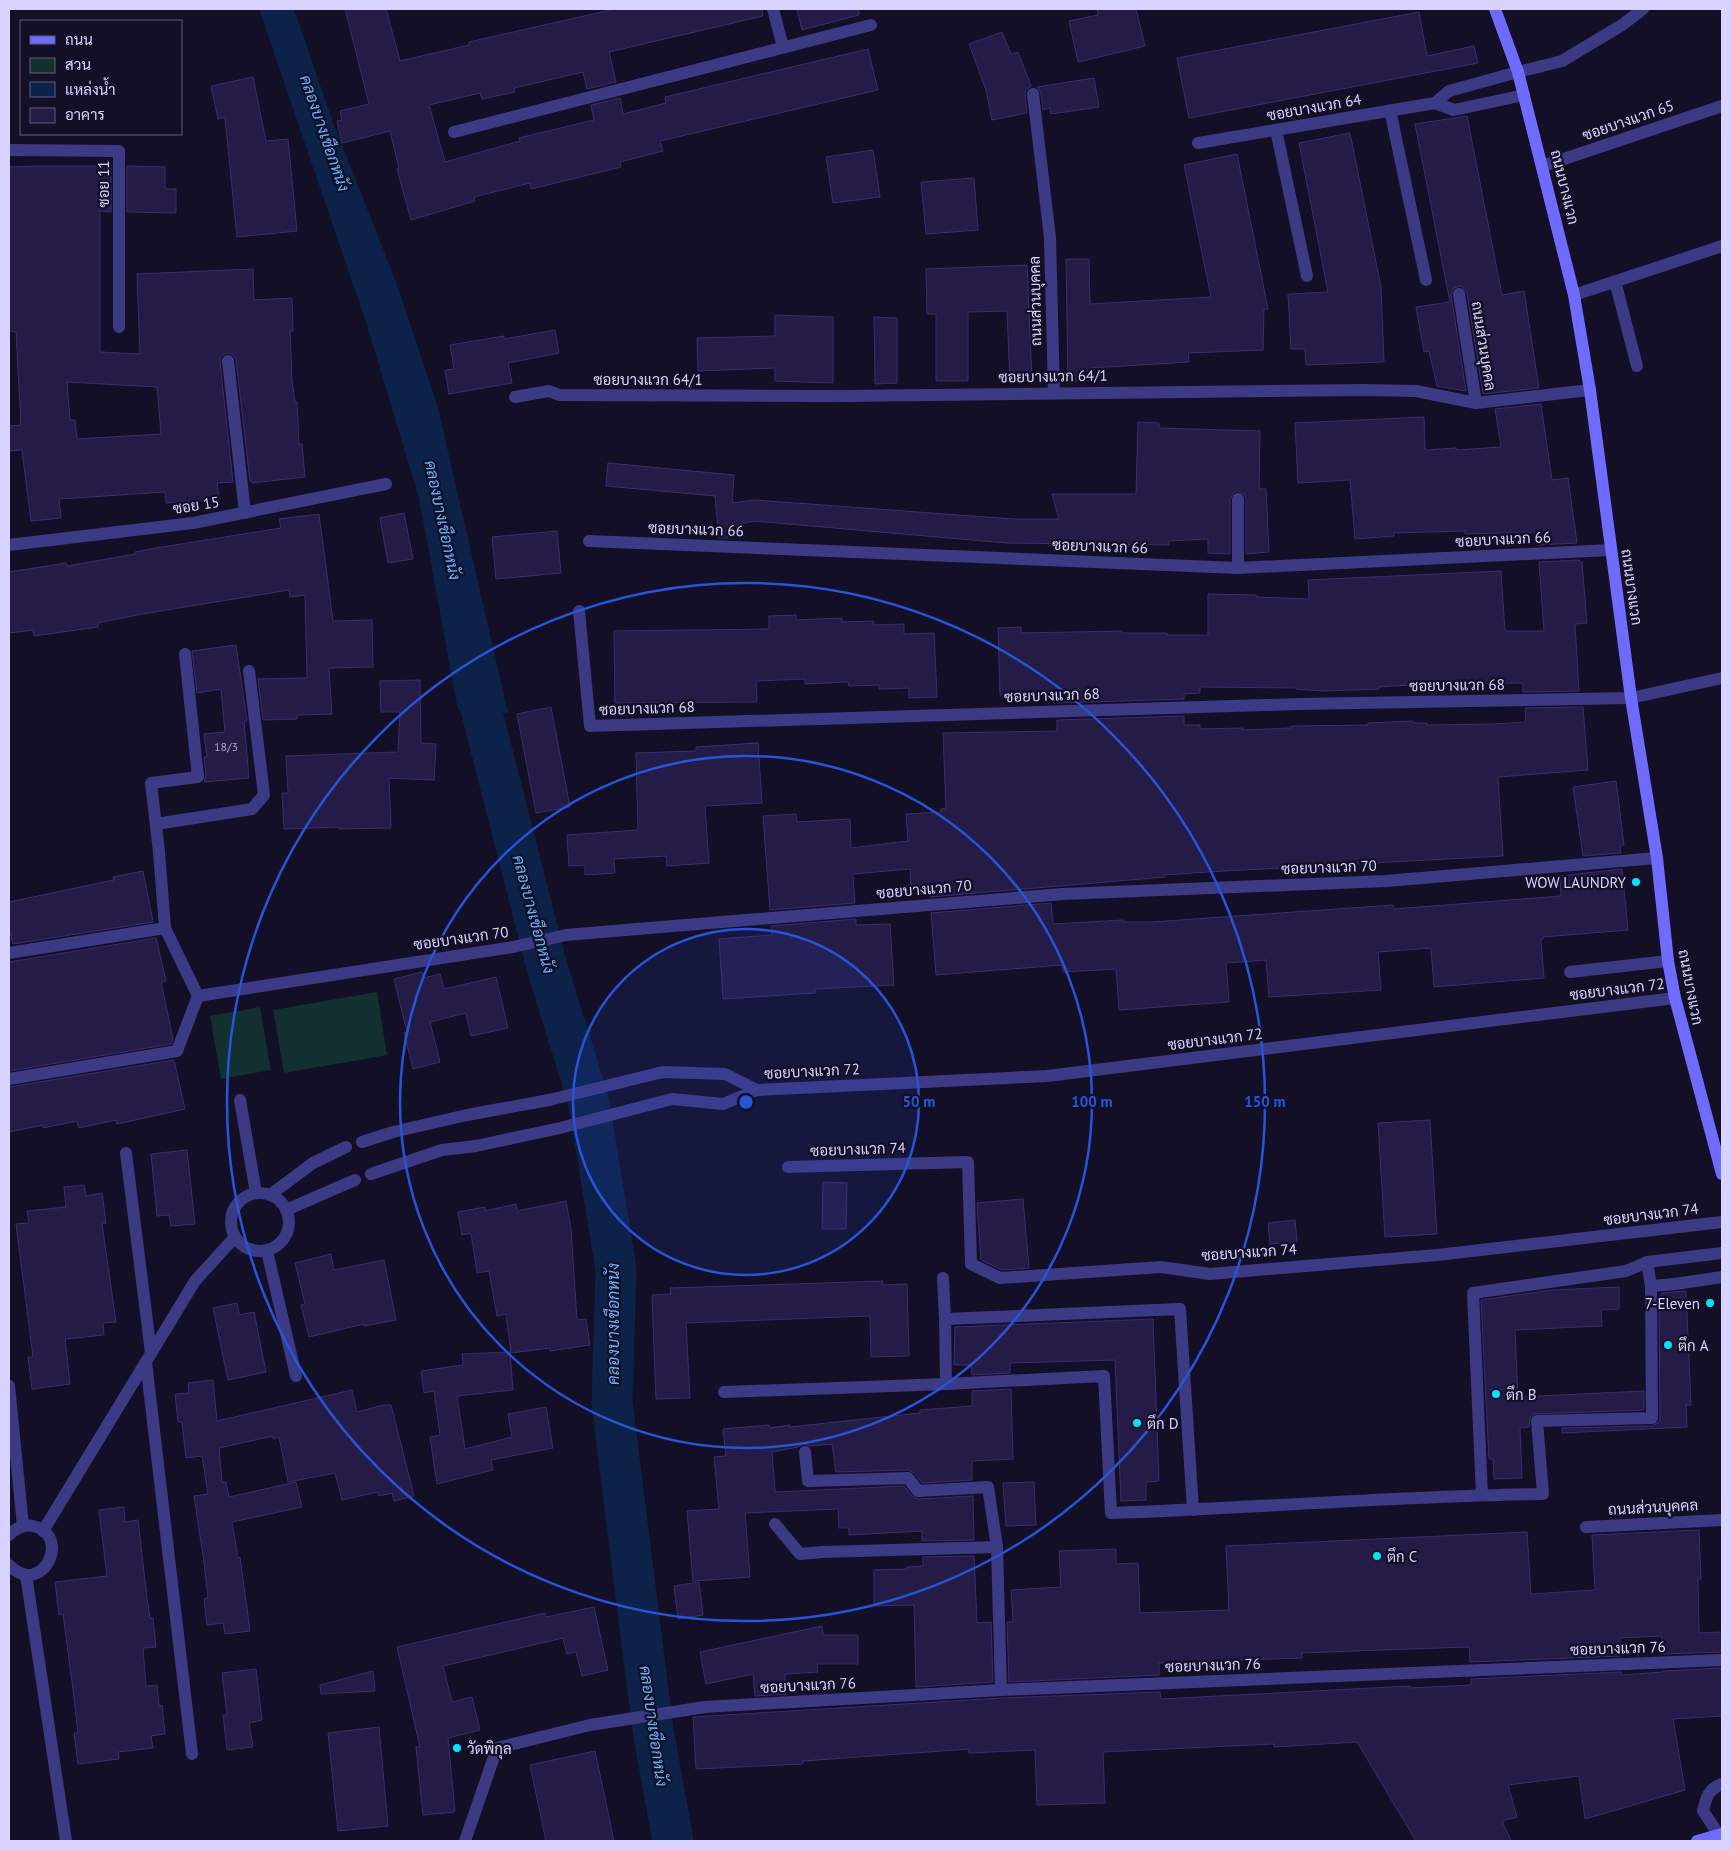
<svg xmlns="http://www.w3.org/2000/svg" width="1731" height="1850" font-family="'PT Sans',Sarabun,sans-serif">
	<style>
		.green { fill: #12302f }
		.water { fill: #0c2248 }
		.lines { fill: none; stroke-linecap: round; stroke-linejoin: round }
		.river { stroke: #0c2248; stroke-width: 41 }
		.building { fill: #241b47; stroke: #3b2d73; fill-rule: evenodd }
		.lane { stroke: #3d3a85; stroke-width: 12 }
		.street { stroke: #3d3a85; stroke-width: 12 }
		.secondary { stroke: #6f6bff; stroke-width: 12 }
		.ring { fill: none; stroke: #2655da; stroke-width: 2.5 }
		.poi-dot { fill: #00e5ff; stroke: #130f26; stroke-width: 2 }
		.labels { text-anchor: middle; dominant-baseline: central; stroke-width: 4.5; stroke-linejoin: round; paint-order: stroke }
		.number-label { font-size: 12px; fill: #aca6d1 }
		.street-label { font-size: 15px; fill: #d9d4ff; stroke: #130f26 }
		.poi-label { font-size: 15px; fill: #d9d4ff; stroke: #130f26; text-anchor: start }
		.water-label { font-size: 16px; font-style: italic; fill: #62b6ff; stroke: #130f26 }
		.centre { fill: #2655da; stroke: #130f26; stroke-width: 2.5 }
		.ring-label { font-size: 15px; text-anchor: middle; font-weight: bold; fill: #2655da; stroke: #130f26; stroke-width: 4.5; stroke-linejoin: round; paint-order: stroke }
	</style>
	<rect width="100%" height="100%" fill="#130f26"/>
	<!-- green -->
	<g class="green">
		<polygon points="377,992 387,1055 284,1073 273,1010"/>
		<polygon points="260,1007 271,1070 221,1079 210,1016"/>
	</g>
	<!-- water -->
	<polygon class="water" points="259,9 294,9 331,117 396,282 438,408 508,713 458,710 419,498 366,322"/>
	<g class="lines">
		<!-- river -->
		<polyline class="river" points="471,655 480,705 547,967 589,1103 616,1270 612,1403 653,1730 673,1841"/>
	</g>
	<!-- building -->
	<g class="building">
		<polygon points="345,9 386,9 400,61 469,45 469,42 615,9 762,9 763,16 609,52 616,82 587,89 583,72 514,88 515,92 482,99 480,93 429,105 445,162 520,141 519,138 594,120 591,105 620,98 623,114 666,103 665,97 868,49 878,90 660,141 663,151 620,162 621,167 531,189 530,183 474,197 475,201 411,220 397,169 399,168 390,131 342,143 337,121 342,120 340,111 369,104"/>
		<polygon points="797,9 859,9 859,15 802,30"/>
		<polygon points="1097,9 1136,9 1145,46 1078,62 1069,21 1098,15"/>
		<polygon points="1419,12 1427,56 1474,46 1478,63 1189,118 1177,58"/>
		<polygon points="1002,32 1011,54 1018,52 1031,86 1026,90 1025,94 1027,113 992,120 986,90 969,44"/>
		<polygon points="253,77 266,141 288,139 297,231 237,237 225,117 218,119 211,86"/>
		<polygon points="1094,78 1099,107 1051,114 1050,108 1043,110 1041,93 1037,87"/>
		<polygon points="1467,116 1502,295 1524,291 1539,388 1483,394 1467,293 1461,286 1454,288 1451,295 1466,391 1437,386 1429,351 1424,352 1416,307 1450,302 1415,124"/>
		<polygon points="1350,133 1381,287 1384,362 1306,365 1305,349 1291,349 1288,294 1328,292 1299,143"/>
		<polygon points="873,150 880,197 833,203 826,157"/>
		<polygon points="1237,154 1268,309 1264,309 1263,350 1188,353 1189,362 1091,368 1091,381 1068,381 1066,259 1089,259 1090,304 1211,297 1184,165"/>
		<path d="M 39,166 L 111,166 L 111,212 L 100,211 L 100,352 L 140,354 L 137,274 L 253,269 L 254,300 L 292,298 L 293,331 L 290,331 L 292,380 L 295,402 L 297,402 L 299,444 L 302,444 L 305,477 L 252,483 L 252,481 L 250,481 L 236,360 L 232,354 L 227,353 L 221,357 L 220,362 L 233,482 L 217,483 L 219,499 L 166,503 L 165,492 L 59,499 L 61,518 L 31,521 L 22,450 L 9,451 L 9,426 L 21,425 L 16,332 L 9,331 L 9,167 ZM 67,382 L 157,387 L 161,434 L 77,439 L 75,420 L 70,420 Z"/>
		<polygon points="127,166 165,167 165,189 176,189 176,213 127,212"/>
		<polygon points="974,178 978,230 926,234 921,182"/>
		<polygon points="1027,265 1032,381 1010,382 1007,311 968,312 968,381 936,381 936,314 927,314 926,269"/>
		<polygon points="775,315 833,317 833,383 775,381 775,368 698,371 697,338 775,336"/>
		<polygon points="874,317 897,318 897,383 875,384"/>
		<polygon points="555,330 559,353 508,363 512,383 449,394 445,370 454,369 450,345 504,336 504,339"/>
		<polygon points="1541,404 1552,480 1568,478 1577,543 1538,545 1537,538 1535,538 1534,532 1465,534 1465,531 1394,533 1394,536 1355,539 1350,480 1298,483 1295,423 1424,417 1425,450 1456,448 1457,450 1501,447 1495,409"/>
		<polygon points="1138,422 1159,423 1159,428 1260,431 1259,489 1266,489 1269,552 1246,554 1246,499 1245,495 1238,491 1234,492 1230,499 1230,554 1208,553 1208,539 1169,541 1169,545 1006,543 754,521 729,527 728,538 719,538 715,496 606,486 608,463 734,475 732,503 755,500 1013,519 1059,519 1052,494 1136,494"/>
		<polygon points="404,513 413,559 388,563 380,518"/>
		<polygon points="319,514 333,621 372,620 373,667 329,668 332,714 297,715 297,719 263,720 258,679 307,678 305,595 290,597 289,590 142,614 98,623 98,627 34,636 33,630 9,633 9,572 66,563 67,566 135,554 135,552 156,548 281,528 279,519"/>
		<polygon points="557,531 561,573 496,579 492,537"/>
		<polygon points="1580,560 1580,562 1582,562 1587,623 1575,624 1579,691 1523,692 1523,684 1521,683 1432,684 1393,686 1379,687 1379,689 1324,691 1296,689 1296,688 1200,687 1200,693 1184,694 1184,699 1057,703 1056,693 1000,695 998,628 1021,627 1021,633 1122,631 1122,633 1167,633 1167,635 1208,635 1208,594 1256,595 1256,597 1309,599 1308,580 1501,571 1505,631 1544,631 1539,562"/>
		<polygon points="796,615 796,620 842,618 842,622 873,621 874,625 904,624 904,634 934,633 937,697 909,698 909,688 879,689 879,685 849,686 848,682 805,684 805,679 756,681 757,702 615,703 614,631 769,629 769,616"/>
		<polygon points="236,645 247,721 244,721 249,778 204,782 206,776 204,757 207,757 204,734 225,732 221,689 197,693 192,651"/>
		<polygon points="420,680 421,743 436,744 434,780 389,778 391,828 339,829 339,827 284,829 282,793 288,793 286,756 398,752 400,712 381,712 380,681"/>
		<polygon points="551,707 570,807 536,813 517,714"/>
		<polygon points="1583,707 1588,770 1498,777 1503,856 1207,872 1164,875 1165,877 930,897 929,886 911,887 910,869 853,874 855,903 770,910 763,816 796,814 797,822 850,819 851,848 908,841 906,814 941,812 941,809 946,808 943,733 1057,731 1057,720 1184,716 1184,725 1200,725 1200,729 1243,728 1243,730 1291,728 1291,726 1368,725 1368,723 1413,721 1413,723 1427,723 1427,725 1493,724 1526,722 1525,708"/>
		<polygon points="758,743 762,803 705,806 709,863 667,866 666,856 614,859 615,873 585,875 585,865 569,866 567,835 638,830 636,753 696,751 696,747"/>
		<polygon points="1616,781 1624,845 1620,846 1621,853 1583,856 1573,787"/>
		<polygon points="1622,869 1628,930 1543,937 1543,939 1541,940 1544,978 1434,987 1431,948 1378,952 1381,990 1269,997 1266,960 1226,963 1229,1002 1119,1010 1116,969 1063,972 1062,965 936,975 931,913 1051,903 1053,924 1123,920 1124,922 1152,922 1393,905 1394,909 1561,896 1560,876"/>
		<polygon points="143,871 153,922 13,944 9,927 9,902 114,880 113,877"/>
		<polygon points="856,919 856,925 890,924 894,985 815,989 815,993 723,999 719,939 772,935 771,926"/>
		<polygon points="156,938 166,981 161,982 173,1039 171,1044 9,1071 9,962"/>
		<polygon points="422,972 423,978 440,974 444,989 496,977 508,1028 471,1036 466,1013 430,1022 440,1062 413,1069 404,1032 407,1032 394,979"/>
		<polygon points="174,1060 185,1109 117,1124 116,1120 79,1128 77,1121 43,1128 43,1125 9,1132 9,1087"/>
		<polygon points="1430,1120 1437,1234 1385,1237 1378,1123"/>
		<polygon points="187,1150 195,1224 171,1226 169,1215 157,1216 151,1154"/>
		<polygon points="823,1182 847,1183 846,1229 822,1229"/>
		<polygon points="84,1185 86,1196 102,1193 106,1223 102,1224 116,1322 103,1323 104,1335 65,1339 70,1384 32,1389 28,1357 33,1357 16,1224 29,1223 27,1211 66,1207 64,1187"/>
		<polygon points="1023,1199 1029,1268 1002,1270 981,1260 977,1203"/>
		<polygon points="566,1201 571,1229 577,1320 586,1319 590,1345 550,1351 550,1348 511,1353 506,1314 497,1316 489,1271 477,1273 471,1233 462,1235 458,1212 485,1207 485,1211 516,1204 517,1211"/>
		<polygon points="1295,1220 1297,1242 1270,1244 1268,1223"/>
		<polygon points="331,1254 334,1270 384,1260 396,1320 364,1326 364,1324 309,1337 301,1305 305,1304 295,1263"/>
		<polygon points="883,1281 882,1285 907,1284 909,1356 871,1357 870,1316 686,1323 690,1398 656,1399 652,1295 671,1294 670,1288"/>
		<polygon points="1619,1287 1619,1309 1601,1310 1602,1326 1515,1330 1518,1397 1644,1391 1644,1410 1533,1414 1530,1418 1529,1427 1520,1428 1522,1478 1494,1479 1493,1459 1489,1459 1481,1300 1552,1290"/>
		<polygon points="1686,1291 1691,1405 1686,1405 1687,1427 1562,1433 1562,1428 1652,1426 1659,1422 1660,1418 1659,1299 1661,1299 1661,1293"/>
		<polygon points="237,1303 239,1315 254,1312 266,1372 228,1380 213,1308"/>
		<polygon points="1153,1319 1159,1481 1146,1482 1146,1500 1121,1501 1115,1360 1010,1363 1010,1373 972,1375 971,1365 954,1365 955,1327"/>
		<polygon points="510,1352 513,1390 457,1396 465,1449 512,1437 508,1414 546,1407 553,1448 491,1460 493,1470 437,1484 430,1437 440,1435 434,1391 424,1393 421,1371 463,1365 462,1354"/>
		<polygon points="213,1380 217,1421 352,1390 357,1412 383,1405 391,1405 414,1496 394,1501 392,1493 379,1496 378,1492 342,1500 335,1473 288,1482 279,1437 273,1439 273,1436 219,1448 222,1482 226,1482 229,1497 296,1482 302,1507 232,1522 238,1558 240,1557 250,1631 225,1634 223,1623 207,1625 204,1599 208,1598 204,1562 194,1496 208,1494 202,1456 186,1458 182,1422 178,1422 175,1394 189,1393 188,1383"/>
		<polygon points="1011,1389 1013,1459 972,1461 972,1480 922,1483 914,1473 908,1470 836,1472 832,1444 810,1446 804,1444 798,1447 772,1452 775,1492 904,1486 912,1496 918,1499 973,1496 974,1540 922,1541 922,1531 849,1535 849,1528 839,1528 838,1509 745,1513 750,1577 693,1581 687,1511 719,1509 714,1457 726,1456 723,1429 769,1425 770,1428 790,1425 790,1427 920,1413 920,1410 972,1406 972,1391"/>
		<polygon points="1034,1482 1036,1525 1006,1526 1003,1483"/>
		<polygon points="124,1507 125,1522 138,1520 147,1598 150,1618 153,1618 156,1647 143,1648 146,1686 157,1685 159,1706 162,1705 165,1734 151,1736 153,1748 118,1752 119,1759 78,1764 74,1733 78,1733 73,1689 63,1614 59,1615 55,1582 107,1576 99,1510"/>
		<polygon points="1699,1530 1701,1579 1698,1579 1699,1633 1722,1632 1722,1652 1662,1654 1662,1636 1620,1638 1621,1656 1470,1662 1469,1647 1407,1649 1302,1653 1302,1658 1159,1663 1159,1675 1009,1682 1007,1622 1013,1622 1011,1590 1061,1587 1059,1551 1116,1549 1116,1564 1138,1563 1140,1613 1229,1610 1226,1546 1527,1532 1531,1594 1595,1590 1592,1535"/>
		<polygon points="974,1556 977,1623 991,1622 993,1682 916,1687 914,1605 874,1606 874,1570 907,1569 907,1567 923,1566 923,1557"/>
		<polygon points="699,1582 703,1615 678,1619 674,1586"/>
		<polygon points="594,1607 608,1670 582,1676 576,1652 567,1654 563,1638 443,1666 452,1702 472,1697 480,1730 448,1738 455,1812 423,1815 416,1747 420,1747 397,1647 545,1613 546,1617"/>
		<polygon points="822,1626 823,1635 858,1635 858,1664 817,1664 818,1672 785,1674 786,1694 755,1696 753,1674 706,1684 700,1652"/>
		<polygon points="1722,1668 1722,1716 1673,1719 1685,1790 1585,1819 1579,1776 1508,1785 1517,1817 1502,1821 1511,1841 1416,1841 1357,1742 1274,1747 1274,1744 1103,1752 1105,1803 1037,1805 1035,1750 969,1753 969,1749 803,1761 803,1764 696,1769 693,1717 1001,1698 1160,1692 1161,1699 1410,1686 1410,1688 1471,1685 1471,1679 1621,1672 1621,1675 1663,1672 1663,1671"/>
		<polygon points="256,1669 262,1720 249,1723 253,1747 227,1750 223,1715 227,1715 222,1673"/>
		<polygon points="373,1671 375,1691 321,1694 320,1685"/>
		<polygon points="379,1727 388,1826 338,1831 328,1733"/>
		<polygon points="595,1751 614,1841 546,1841 530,1765"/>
	</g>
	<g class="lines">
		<!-- lane -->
		<g class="lane">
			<polyline points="1518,72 1562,61 1622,25 1643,9"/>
			<polyline points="1033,94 1050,238"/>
			<polyline points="1615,281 1637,366"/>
			<polyline points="1574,295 1722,246"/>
			<polyline points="1238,568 1238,499"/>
			<polyline points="156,824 252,809 264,795 249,671"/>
			<polyline points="159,852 151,783 198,777 185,654"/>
			<polyline points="1570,972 1668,961"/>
			<polyline points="788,1167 968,1162 971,1264 1000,1278 1161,1267 1210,1274 1437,1255 1722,1222"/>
			<path d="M 1719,1835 L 1703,1811 C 1706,1798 1708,1789 1722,1784"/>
		</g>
		<!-- street -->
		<g class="street">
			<polyline points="773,9 783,47"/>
			<polyline points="1435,103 1449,91 1518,72"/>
			<polyline points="1390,110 1426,280"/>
			<polyline points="1276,130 1307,276"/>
			<polyline points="454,132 871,25"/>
			<polyline points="1198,143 1435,103 1454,110 1524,95"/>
			<polyline points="9,150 119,151 119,327"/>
			<polyline points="1543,166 1722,106"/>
			<polyline points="1050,238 1054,393"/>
			<polyline points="1459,294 1476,403"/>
			<polyline points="228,361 245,513"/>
			<polyline points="515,397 549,391 559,395 843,396 1363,390 1416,391 1476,403 1590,390"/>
			<polyline points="589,541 1238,568 1610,550"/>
			<polyline points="9,545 193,523 386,484"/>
			<polyline points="579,611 590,726 1300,704 1631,698 1722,678"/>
			<polyline points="159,852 165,928"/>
			<polyline points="9,953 165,928 198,996 177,1051 9,1079"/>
			<polyline points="198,996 513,947 566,935 637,929 1063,894 1386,881 1657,858"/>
			<polyline points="240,1100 256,1193"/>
			<polyline points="362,1142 393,1132 467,1115 549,1100 663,1072 725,1074 757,1090"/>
			<polyline points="126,1153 151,1353"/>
			<polyline points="371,1174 442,1150 476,1146 560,1128 672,1099 723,1104 757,1090 1047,1076 1675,998"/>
			<circle cx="260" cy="1222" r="29"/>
			<polyline points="270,1195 313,1163 346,1147"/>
			<polyline points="286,1210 355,1180"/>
			<polyline points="267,1251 296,1376"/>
			<polyline points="943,1278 945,1319"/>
			<polyline points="1651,1286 1675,1284 1722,1277"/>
			<polyline points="146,1362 192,1754"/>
			<polyline points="9,1386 23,1526"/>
			<polyline points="724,1392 946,1384"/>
			<polyline points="805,1452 808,1481 908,1478 918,1491 988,1487 997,1547 1001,1690"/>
			<polyline points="1482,1495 1473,1293 1626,1271 1647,1262 1722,1253"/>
			<path d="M 1193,1510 L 1180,1309 L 945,1319 L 946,1384 L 1104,1376 L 1111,1513 C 1255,1508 1399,1496 1543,1494 L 1537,1421 L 1652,1418 L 1651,1286 L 1647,1262"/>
			<polyline points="775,1524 800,1554 823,1552 997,1547"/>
			<polyline points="1586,1527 1722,1520"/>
			<polyline points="43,1531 195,1281 235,1237"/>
			<path d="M 9,1535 C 16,1528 23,1524 33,1526 C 73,1535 42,1599 9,1565"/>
			<polyline points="26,1575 66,1841"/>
			<polyline points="465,1841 497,1748 590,1725 705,1707 1001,1690 1722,1660"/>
		</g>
		<!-- secondary -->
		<g class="secondary">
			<polyline points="1495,9 1518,72 1574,295 1590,390 1631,698 1657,858 1668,961 1675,998 1722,1174"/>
			<polyline points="1697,1841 1722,1834"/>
		</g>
	</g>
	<!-- distance rings -->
	<circle cx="746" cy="1102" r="173" fill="#2655da" fill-opacity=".12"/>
	<g class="ring">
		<circle cx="746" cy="1102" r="173"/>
		<circle cx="746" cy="1102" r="346"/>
		<circle cx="746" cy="1102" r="519"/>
	</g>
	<!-- markers -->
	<g class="poi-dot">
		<circle cx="1636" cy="882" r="5"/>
		<circle cx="1710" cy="1303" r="5"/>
		<circle cx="1668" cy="1345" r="5"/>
		<circle cx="1496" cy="1394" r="5"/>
		<circle cx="1137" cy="1423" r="5"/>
		<circle cx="1377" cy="1556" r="5"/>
		<circle cx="457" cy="1748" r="5"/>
	</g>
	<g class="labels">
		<!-- number labels -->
		<g class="number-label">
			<text x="226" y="746">18/3</text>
		</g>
		<!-- street labels -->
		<g class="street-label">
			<text transform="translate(1314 107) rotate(-10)">ซอยบางแวก 64</text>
			<text transform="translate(1628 120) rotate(-19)">ซอยบางแวก 65</text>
			<text transform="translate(103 184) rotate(-90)">ซอย 11</text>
			<text transform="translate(1565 187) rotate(76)">ถนนบางแวก</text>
			<text transform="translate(1035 301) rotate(-91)">ถนนส่วนบุคคล</text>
			<text transform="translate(1484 346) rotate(81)">ถนนส่วนบุคคล</text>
			<text transform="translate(1053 376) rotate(-1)">ซอยบางแวก 64/1</text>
			<text x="648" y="379">ซอยบางแวก 64/1</text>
			<text transform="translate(196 505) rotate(-9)">ซอย 15</text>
			<text transform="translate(696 529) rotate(2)">ซอยบางแวก 66</text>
			<text transform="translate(1503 539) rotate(-3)">ซอยบางแวก 66</text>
			<text transform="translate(1100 546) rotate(2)">ซอยบางแวก 66</text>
			<text transform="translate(1632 587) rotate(82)">ถนนบางแวก</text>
			<text transform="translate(1457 685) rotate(-1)">ซอยบางแวก 68</text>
			<text transform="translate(1052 695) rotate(-2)">ซอยบางแวก 68</text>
			<text transform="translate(647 708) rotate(-2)">ซอยบางแวก 68</text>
			<text transform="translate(1329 867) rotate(-2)">ซอยบางแวก 70</text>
			<text transform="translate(924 889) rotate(-5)">ซอยบางแวก 70</text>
			<text transform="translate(461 938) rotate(-8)">ซอยบางแวก 70</text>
			<text transform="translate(1691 987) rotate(79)">ถนนบางแวก</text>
			<text transform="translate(1617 989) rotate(-7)">ซอยบางแวก 72</text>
			<text transform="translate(1215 1039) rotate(-7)">ซอยบางแวก 72</text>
			<text transform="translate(812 1071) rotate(-3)">ซอยบางแวก 72</text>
			<text transform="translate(858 1149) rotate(-2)">ซอยบางแวก 74</text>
			<text transform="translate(1651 1214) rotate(-7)">ซอยบางแวก 74</text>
			<text transform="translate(1249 1252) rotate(-4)">ซอยบางแวก 74</text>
			<text transform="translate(1653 1507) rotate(-3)">ถนนส่วนบุคคล</text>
			<text transform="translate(1618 1648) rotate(-2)">ซอยบางแวก 76</text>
			<text transform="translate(1213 1665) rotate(-2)">ซอยบางแวก 76</text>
			<text transform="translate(808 1685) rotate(-3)">ซอยบางแวก 76</text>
		</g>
		<!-- poi labels -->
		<g class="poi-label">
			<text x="1626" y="882" text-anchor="end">WOW LAUNDRY</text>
			<text x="1700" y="1303" text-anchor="end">7-Eleven</text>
			<text x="1678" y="1345">ตึก A</text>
			<text x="1506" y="1394">ตึก B</text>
			<text x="1147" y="1423">ตึก D</text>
			<text x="1387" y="1556">ตึก C</text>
			<text x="467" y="1748">วัดพิกุล</text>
		</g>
		<!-- water labels -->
		<g class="water-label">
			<text transform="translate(325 133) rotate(71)">คลองบางเชือกหนัง</text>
			<text transform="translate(443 520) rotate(78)">คลองบางเชือกหนัง</text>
			<text transform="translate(534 914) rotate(75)">คลองบางเชือกหนัง</text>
			<text transform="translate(613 1324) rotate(-90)">คลองบางเชือกหนัง</text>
			<text transform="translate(654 1726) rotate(82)">คลองบางเชือกหนัง</text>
		</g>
	</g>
	<circle cx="746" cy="1102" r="8" class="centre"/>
	<g class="ring-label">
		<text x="919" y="1107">50 m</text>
		<text x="1092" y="1107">100 m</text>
		<text x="1265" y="1107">150 m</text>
	</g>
	<!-- border -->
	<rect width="1731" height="1850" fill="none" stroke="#d9d4ff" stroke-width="20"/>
	<!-- legend -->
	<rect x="20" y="20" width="162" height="115" fill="#130f26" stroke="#625e7d"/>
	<rect x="30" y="36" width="25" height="8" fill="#6f6bff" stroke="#625e7d"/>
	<text x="65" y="45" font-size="15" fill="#d9d4ff">ถนน</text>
	<rect x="30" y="58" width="25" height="15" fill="#12302f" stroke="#625e7d"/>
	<text x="65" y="70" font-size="15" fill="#d9d4ff">สวน</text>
	<rect x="30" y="82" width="25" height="15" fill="#0c2248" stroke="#625e7d"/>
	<text x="65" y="95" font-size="15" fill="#d9d4ff">แหล่งน้ำ</text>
	<rect x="30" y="108" width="25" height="15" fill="#241b47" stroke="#625e7d"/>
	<text x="65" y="120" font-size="15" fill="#d9d4ff">อาคาร</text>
</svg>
